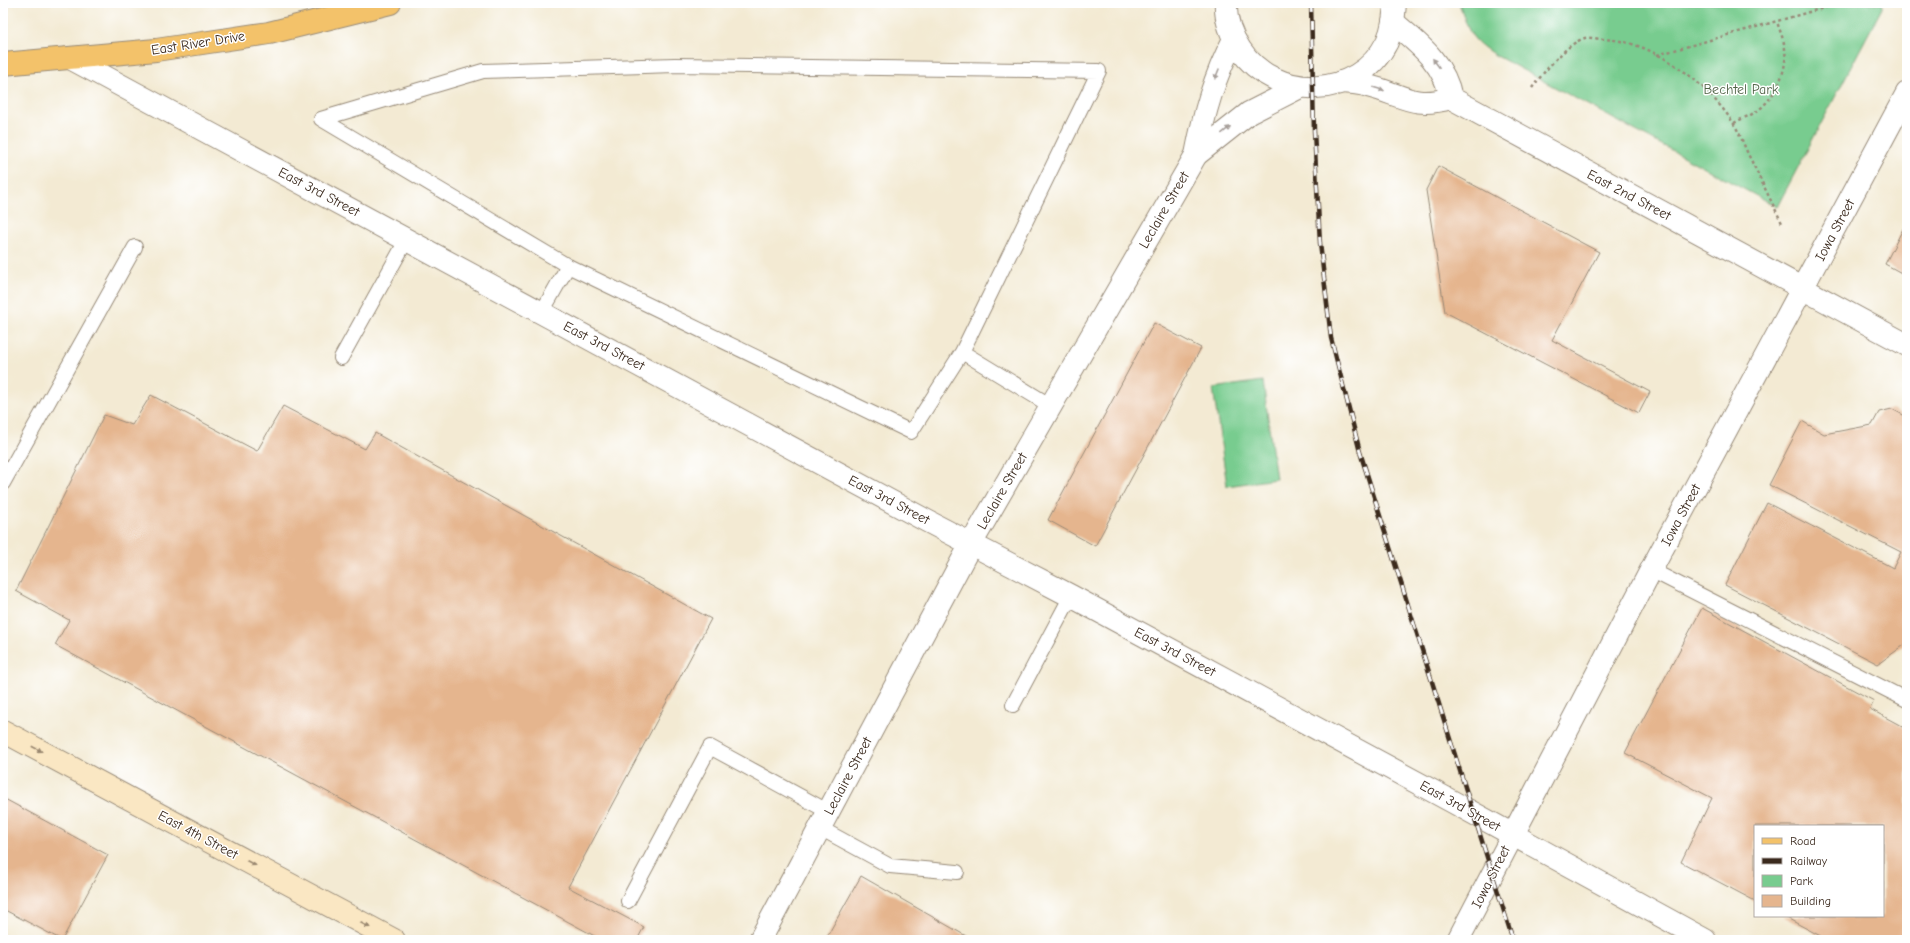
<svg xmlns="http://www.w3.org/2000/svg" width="1910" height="943" font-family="'Comic Neue',sans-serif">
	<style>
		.green { fill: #78cc8f; stroke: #5a7b56 }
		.building { fill: #e5b58e }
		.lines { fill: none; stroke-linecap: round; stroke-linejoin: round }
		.service-casing { stroke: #978a78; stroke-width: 16 }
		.tertiary-casing { stroke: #978a78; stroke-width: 24 }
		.secondary-casing { stroke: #978a78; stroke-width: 24 }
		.primary-casing { stroke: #978a78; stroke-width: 24 }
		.path { stroke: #978a78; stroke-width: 2.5; stroke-dasharray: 3 3; stroke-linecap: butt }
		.service { stroke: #fff; stroke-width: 14 }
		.tertiary { stroke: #fff; stroke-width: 22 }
		.secondary { stroke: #fae7c3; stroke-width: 22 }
		.primary { stroke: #f3c26a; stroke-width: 22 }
		.rail-casing { stroke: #3b2a1e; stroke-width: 4.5 }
		.rail { stroke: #fff; stroke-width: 3; stroke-dasharray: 9; stroke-linecap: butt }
		.oneway { fill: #a79f9a }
		.oneway2 { fill: #9a8870 }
		.labels { text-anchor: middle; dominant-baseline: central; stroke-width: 3; stroke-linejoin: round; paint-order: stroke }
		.street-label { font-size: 14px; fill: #3b2a1e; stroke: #fff }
		.park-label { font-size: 14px; fill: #506346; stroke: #fff }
	</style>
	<rect width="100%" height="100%" fill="#fff"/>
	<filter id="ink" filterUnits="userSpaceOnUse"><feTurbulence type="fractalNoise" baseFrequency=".025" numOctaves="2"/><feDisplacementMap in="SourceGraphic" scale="8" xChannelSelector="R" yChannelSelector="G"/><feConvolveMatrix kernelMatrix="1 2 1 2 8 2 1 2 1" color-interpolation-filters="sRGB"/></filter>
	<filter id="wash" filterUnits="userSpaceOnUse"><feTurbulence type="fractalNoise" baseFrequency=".012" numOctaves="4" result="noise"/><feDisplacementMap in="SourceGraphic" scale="16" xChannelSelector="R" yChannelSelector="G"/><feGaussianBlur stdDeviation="0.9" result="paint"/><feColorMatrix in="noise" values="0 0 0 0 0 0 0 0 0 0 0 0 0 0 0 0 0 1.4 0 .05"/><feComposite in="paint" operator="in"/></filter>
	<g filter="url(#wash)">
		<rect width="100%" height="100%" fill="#f3ead3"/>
		<!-- green -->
		<g class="green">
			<path d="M 1459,3 L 1882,3 L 1882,8 L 1777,207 L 1495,55 C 1468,38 1469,31 1459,3 Z"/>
			<polygon points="1263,381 1276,479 1227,486 1213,388"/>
		</g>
		<g id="blocks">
			<!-- building -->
			<g class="building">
				<polygon points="1438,166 1599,252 1552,340 1650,392 1639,413 1445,312 1426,190"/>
				<polygon points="1907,221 1907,276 1885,264"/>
				<polygon points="1154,323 1201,348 1095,546 1048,520"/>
				<polygon points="151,395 257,451 283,406 365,449 375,433 711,619 568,887 644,927 637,940 602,940 55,645 69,620 16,591 104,415 132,425"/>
				<polygon points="1892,409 1907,417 1907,643 1878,664 1725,585 1767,503 1893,568 1901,552 1769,485 1802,421 1824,434 1872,425 1879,412"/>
				<polygon points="1702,608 1874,701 1870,709 1907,729 1907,940 1828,940 1783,916 1883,916 1883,826 1755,826 1755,901 1681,862 1712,798 1625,753"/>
				<polygon points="3,798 108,855 62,940 3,909"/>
				<polygon points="861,876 973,940 825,940"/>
			</g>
		</g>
	</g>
	<g filter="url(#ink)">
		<use href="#blocks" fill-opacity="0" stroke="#978a78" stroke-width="1"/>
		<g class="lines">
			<!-- service casing -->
			<g class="service-casing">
				<g id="service">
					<polyline points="542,312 568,266"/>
					<polyline points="962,352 911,432 568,266 321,119 483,71 675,65 1099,71 962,352 1051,406"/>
					<polyline points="341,358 407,239"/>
					<polyline points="3,483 135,247"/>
					<polyline points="1651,570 1907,700"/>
					<polyline points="1013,705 1071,596"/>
					<polyline points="820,828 890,866 957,872"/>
					<polyline points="628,901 710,747 829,812"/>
				</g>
			</g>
			<!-- tertiary casing -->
			<g class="tertiary-casing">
				<g id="tertiary">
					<path d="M 1226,3 C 1225,20 1231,35 1240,49 C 1275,102 1358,100 1387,42 C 1393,29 1394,16 1395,3"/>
					<path d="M 1393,22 C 1419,44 1445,64 1451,98"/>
					<polyline points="72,59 927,521 1071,596 1453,802 1705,940"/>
					<path d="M 1341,82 C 1350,83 1360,83 1368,86 C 1404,95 1412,109 1451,98 L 1907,345"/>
					<polyline points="1196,155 1249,113 1300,87"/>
					<path d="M 760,940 L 971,544 L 1196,155 C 1204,113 1214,77 1234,39"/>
					<polyline points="1458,940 1651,570 1907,93"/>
				</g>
			</g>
			<!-- secondary casing -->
			<g class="secondary-casing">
				<polyline id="secondary" points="3,731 394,940"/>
			</g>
			<!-- primary casing -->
			<g class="primary-casing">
				<polyline id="primary" points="3,64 156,50 269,33 390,3"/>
			</g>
			<!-- path -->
			<g class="path">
				<polyline points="1657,55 1841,3"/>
				<path d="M 1532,88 C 1543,73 1567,43 1585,38 C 1590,37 1598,39 1603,39 C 1654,41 1704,81 1732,121 C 1739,131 1743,143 1748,154 C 1760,178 1771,201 1783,225"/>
				<path d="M 1734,123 C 1741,119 1749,116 1756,112 C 1774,99 1788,72 1785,49 C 1784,40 1780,31 1777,22"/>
			</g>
			<!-- service -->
			<use href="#service" class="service"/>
			<!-- tertiary -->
			<use href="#tertiary" class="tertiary"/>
			<!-- secondary -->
			<use href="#secondary" class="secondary"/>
			<!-- primary -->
			<use href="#primary" class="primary"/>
			<!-- rail casing -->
			<g class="rail-casing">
				<polyline id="rail" points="1311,3 1314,131 1320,243 1331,338 1360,452 1513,940"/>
			</g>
			<!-- rail -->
			<use href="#rail" class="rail"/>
		</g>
		<!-- one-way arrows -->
		<defs><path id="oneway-solid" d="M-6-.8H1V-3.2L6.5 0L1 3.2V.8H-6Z"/></defs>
		<g class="oneway">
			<use href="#oneway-solid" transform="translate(1436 63) rotate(-126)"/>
			<use href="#oneway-solid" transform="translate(1217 74) rotate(112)"/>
			<use href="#oneway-solid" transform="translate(1379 89) rotate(17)"/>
			<use href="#oneway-solid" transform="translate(1226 130) rotate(-39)"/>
		</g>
		<g class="oneway2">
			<use href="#oneway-solid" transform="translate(37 749) rotate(28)"/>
			<use href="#oneway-solid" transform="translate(251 863) rotate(28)"/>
			<use href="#oneway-solid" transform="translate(365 925) rotate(28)"/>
		</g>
	</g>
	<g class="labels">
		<!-- street labels -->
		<g class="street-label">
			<text transform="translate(198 43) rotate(-9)">East River Drive</text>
			<text transform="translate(319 192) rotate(28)">East 3rd Street</text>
			<text transform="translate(1629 195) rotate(28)">East 2nd Street</text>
			<text transform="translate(1164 210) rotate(-60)">Leclaire Street</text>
			<text transform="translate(1835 230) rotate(-62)">Iowa Street</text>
			<text transform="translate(604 346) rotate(28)">East 3rd Street</text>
			<text transform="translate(1002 491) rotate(-60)">Leclaire Street</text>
			<text transform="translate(889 500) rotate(28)">East 3rd Street</text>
			<text transform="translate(1681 515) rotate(-62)">Iowa Street</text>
			<text transform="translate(1175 652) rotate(28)">East 3rd Street</text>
			<text transform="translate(848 776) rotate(-62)">Leclaire Street</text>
			<text transform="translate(1460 806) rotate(29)">East 3rd Street</text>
			<text transform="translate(198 835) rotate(28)">East 4th Street</text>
			<text transform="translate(1491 877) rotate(-63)">Iowa Street</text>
		</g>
		<!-- park labels -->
		<g class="park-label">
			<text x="1741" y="89">Bechtel Park</text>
		</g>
	</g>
	<!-- margin -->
	<rect width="1910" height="943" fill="none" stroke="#fff" stroke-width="16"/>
	<!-- legend -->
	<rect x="1754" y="825" width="130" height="92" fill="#ffffff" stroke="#b1aaa5"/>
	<rect x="1762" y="838" width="20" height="6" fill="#f3c26a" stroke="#b1aaa5"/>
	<text x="1790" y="845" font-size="12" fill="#3b2a1e">Road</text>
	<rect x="1762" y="858" width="20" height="6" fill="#3b2a1e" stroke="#b1aaa5"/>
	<text x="1790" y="865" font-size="12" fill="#3b2a1e">Railway</text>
	<rect x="1762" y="875" width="20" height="12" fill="#78cc8f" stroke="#b1aaa5"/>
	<text x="1790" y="885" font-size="12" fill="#3b2a1e">Park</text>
	<rect x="1762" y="895" width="20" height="12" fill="#e5b58e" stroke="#b1aaa5"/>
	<text x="1790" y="905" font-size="12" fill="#3b2a1e">Building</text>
</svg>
